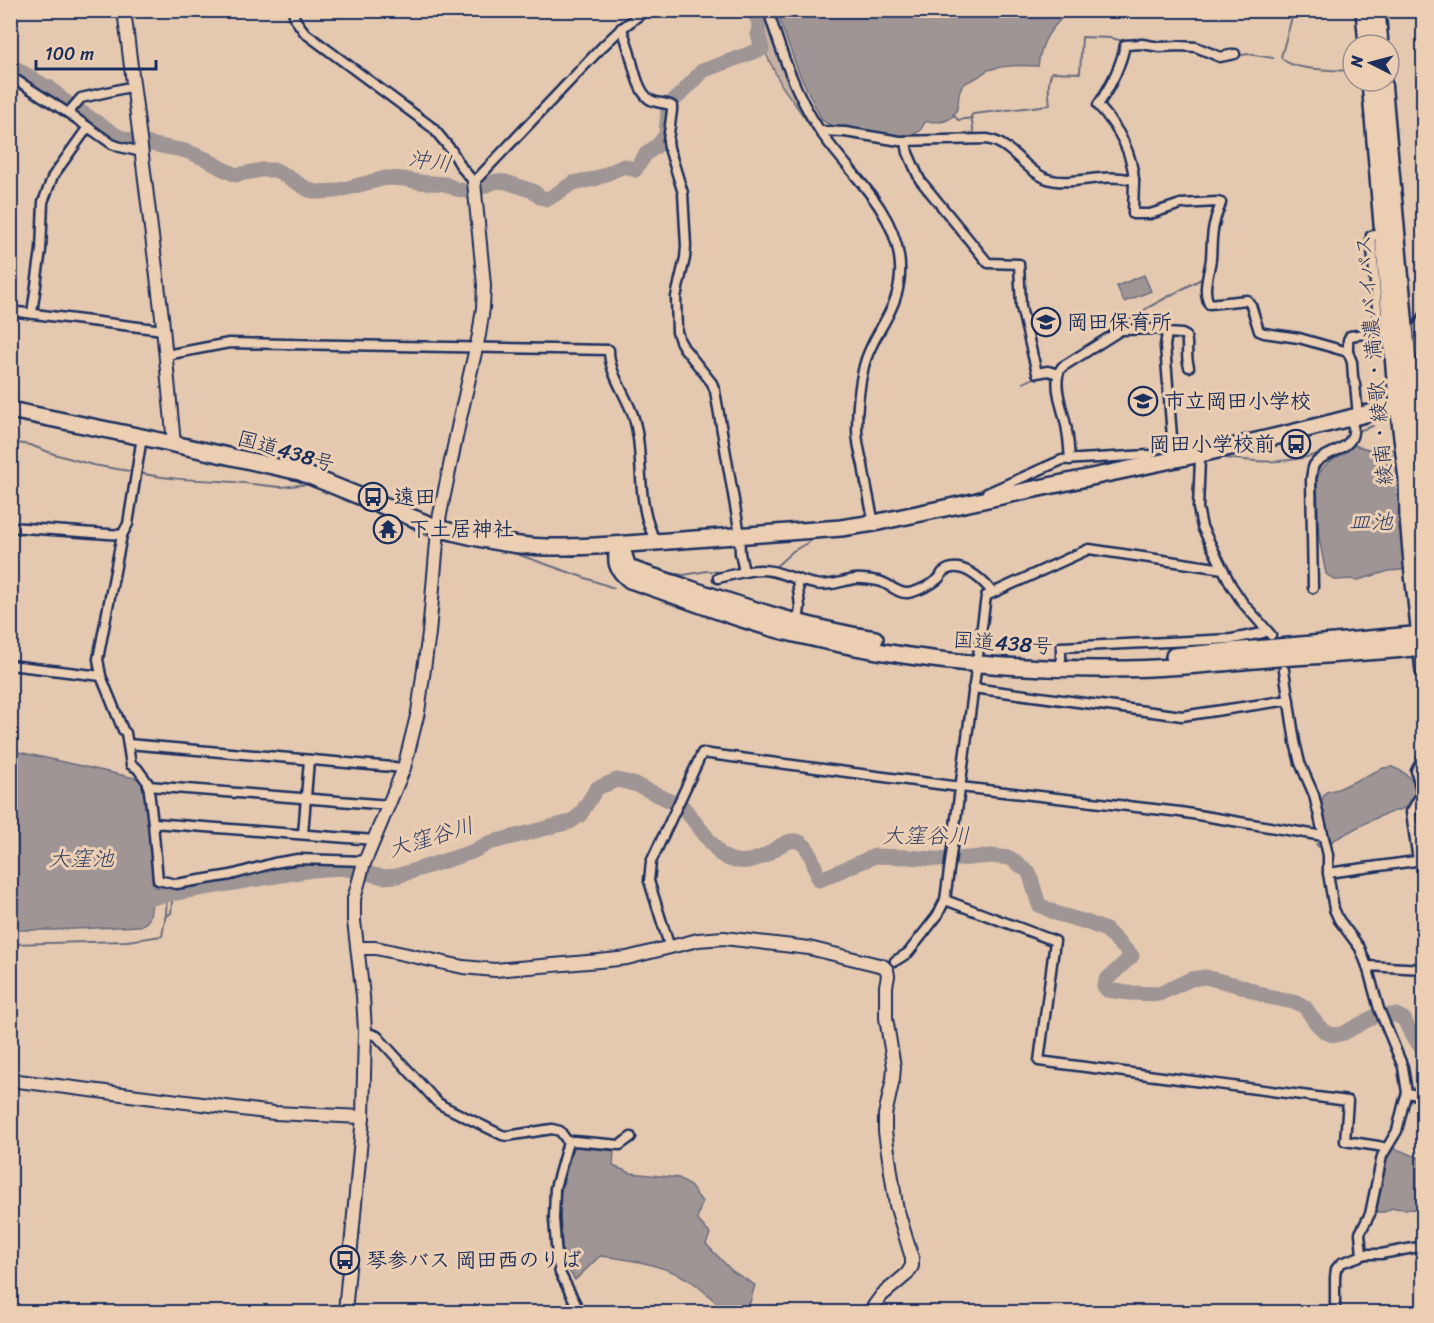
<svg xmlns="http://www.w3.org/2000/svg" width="1434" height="1323" font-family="Sriracha,'Klee One',sans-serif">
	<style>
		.green { fill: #c6b2a4; stroke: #707081; stroke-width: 1.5 }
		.water { fill: #9f9595; stroke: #6a6c7f; stroke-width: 1.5 }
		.pier { fill: #e4c9b0 }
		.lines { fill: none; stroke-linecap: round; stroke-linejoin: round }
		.stream { stroke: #6a6c7f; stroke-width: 2 }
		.river { stroke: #9f9595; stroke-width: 15 }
		.street-casing { stroke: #1b2f5e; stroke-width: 13 }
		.secondary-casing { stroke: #1b2f5e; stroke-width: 16 }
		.highway-casing { stroke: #1b2f5e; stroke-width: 20 }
		.street { stroke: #eccfb3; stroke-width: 8 }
		.secondary { stroke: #eccfb3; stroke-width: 12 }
		.highway { stroke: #eccfb3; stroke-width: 15 }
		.labels { text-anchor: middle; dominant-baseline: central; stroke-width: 6; stroke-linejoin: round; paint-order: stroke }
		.poi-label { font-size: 21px; font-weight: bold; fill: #1b2f5e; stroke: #eccfb3; text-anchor: start }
		.street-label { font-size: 21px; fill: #1b2f5e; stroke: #eccfb3 }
		.water-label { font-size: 22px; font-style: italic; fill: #354369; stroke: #eccfb3 }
	</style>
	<rect width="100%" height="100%" fill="#e4c9b0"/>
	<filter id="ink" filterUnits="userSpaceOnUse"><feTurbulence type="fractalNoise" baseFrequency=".0167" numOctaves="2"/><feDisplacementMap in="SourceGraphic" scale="12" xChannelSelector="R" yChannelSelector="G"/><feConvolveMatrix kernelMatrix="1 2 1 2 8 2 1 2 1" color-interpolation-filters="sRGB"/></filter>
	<g filter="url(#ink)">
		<!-- green -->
		<polygon class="green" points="754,11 764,11 800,104 819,138 782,86 766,54 760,33 761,22"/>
		<!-- water -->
		<g class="water">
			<path d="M 776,11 L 1069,11 C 1051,28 1041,40 1038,66 C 1022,65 1004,65 988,70 C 984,72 980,76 976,78 C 971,81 963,82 961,88 C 956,97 962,114 947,120 C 940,124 932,120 925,122 L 920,131 L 910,136 L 908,138 L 902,138 C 883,135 836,132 822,120 L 799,73 Z"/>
			<polygon points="1144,275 1151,291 1124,302 1117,286"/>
			<path d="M 1355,445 C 1372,454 1405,448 1423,446 L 1423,568 L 1389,571 L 1355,581 L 1353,579 L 1335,580 L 1326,574 L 1319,538 L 1317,480 C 1320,467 1328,463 1339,456 L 1337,453 L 1340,451 L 1342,454 Z"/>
			<path d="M 10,750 L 139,779 L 144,786 L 155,887 L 164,889 L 163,901 L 152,902 C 150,914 152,921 140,926 L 52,930 L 11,930 Z"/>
			<path d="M 1392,767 C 1408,773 1426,787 1410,805 C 1406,809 1398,810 1392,812 C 1371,818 1352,831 1332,841 L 1332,843 L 1318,847 L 1316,844 L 1329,841 C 1323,827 1315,805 1326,792 L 1338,789 L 1383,768 Z"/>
			<path d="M 575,1147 L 614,1151 L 613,1166 L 631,1173 L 679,1178 L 691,1187 L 702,1202 L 697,1219 L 710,1234 L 706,1244 L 732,1271 L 755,1285 L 747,1312 L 727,1312 C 716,1303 706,1292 695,1284 C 670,1266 630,1259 600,1256 L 575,1280 L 563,1261 L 559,1200 L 572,1151 Z"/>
			<path d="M 1391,1147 L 1420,1158 L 1423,1166 L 1423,1210 L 1392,1208 L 1384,1212 L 1374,1212 C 1382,1191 1381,1167 1391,1147 Z"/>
		</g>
		<!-- pier -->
		<polygon class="pier" points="1423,443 1424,571 1403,573 1392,446"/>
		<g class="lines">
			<!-- stream -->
			<g class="stream">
				<path d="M 1294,10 L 1281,57 C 1290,71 1336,70 1353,71"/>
				<polyline points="1237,56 1248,54 1273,58"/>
				<polyline points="953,114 958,120 972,118"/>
				<path d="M 974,135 L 971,116 L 973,114 L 1050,105 C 1049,95 1047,82 1052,72 L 1080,73 L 1082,37 L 1111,38 L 1127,42"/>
				<polyline points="1072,356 1149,307 1203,278"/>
				<polyline points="1053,368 1060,364"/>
				<polyline points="1023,383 1034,378"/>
				<polyline points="1358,431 1373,426"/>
				<polyline points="10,442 30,445 54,454 93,465 135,472"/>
				<polyline points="1337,446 1347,436"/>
				<polyline points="1176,448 1192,448"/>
				<polyline points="1154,450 1170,449"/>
				<path d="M 1219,457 C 1260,463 1290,465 1329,450"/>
				<path d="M 140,473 C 166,479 192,480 219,481 C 239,482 259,485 279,487 C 292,487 303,482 316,486"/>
				<polyline points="326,491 354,502"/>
				<polyline points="962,497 992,486 1053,458 1065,455 1143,450"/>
				<polyline points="886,513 897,510 910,508"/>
				<path d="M 404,522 C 412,529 422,535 433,537"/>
				<polyline points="441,539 511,552 614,588"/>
				<polyline points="773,569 793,551 816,538"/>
				<polyline points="670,573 684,575 707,571 722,572 732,571"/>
				<polyline points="165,918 171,913 172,901 167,895"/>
				<polyline points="10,944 127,941 162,936 166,914 167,895"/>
				<polyline points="1370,1193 1378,1157"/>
				<polyline points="1366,1210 1368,1205 1369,1198"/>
				<polyline points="1355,1262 1373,1258"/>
			</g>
			<!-- river -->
			<g class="river">
				<polyline points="10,65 43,85 49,87 63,100 116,135 125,139 186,151 206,159 221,168 236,175 261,170 276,170 309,190 317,192 336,191 386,178 404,179 419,182 445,184 456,189 470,192 496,181 506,182 533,191 540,197 548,199 573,183 595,179 624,166 635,170 646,154 658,145 666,135 668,109 673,101 683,92 702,71 762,49 758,34 759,22 752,10"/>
				<path d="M 143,900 L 175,893 L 312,870 L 341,868 L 384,877 L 397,876 L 472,852 L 489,843 L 570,822 L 580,815 L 597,788 L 617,780 L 622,781 L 637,785 L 683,807 L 720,854 C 733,864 749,863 764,856 C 777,849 795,829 808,850 C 813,858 816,871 819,880 L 875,856 L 908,857 L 947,860 L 991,856 L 1010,858 L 1029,872 L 1039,905 L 1058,914 L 1086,922 L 1106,930 L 1132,956 L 1106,980 L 1104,986 L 1107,990 L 1129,993 L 1159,994 L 1191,979 L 1205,977 L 1241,986 L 1268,997 L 1298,1003 L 1305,1007 L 1316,1023 L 1324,1031 L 1330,1034 L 1336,1035 L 1344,1033 L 1377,1015 L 1396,1015 L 1404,1019 L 1412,1036 L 1424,1051"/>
			</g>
			<!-- street casing -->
			<g class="street-casing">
				<g id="street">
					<polyline points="293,10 295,19 305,33 433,128 452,151 462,168 474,182 602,47 621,29 646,10"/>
					<path d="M 768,10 C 781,52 796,95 820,131 C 847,171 892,206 899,256 C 902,273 899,293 891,309 C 882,329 869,345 864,366 C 859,386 857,409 857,429 C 857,441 860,454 863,465 C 866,485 870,504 874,523"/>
					<path d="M 621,28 C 632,47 633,87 649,99 C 656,104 665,102 672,106 L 672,110 L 668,141 L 669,148 L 683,193 L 686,246 L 685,258 L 676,297 L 677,332 L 680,341 L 684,348 L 712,383 L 715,391 L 739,529 L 740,553 L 744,572 C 776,565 787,579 815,584 C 829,587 842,581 855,579 C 862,578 872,580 878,581 C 889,583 897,594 908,593 C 916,592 934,584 940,577 C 941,576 941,574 942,573 C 959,558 982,579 992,592"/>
					<path d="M 1235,54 L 1220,57 L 1196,47 L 1179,46 L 1160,47 L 1142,44 L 1125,45 C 1121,66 1110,87 1098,105 C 1117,126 1132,151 1134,180 C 1134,191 1133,203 1133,214 L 1150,214 L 1181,204 L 1217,202 L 1221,203 C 1219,210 1216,215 1215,221 C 1211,233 1212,246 1211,259 C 1209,274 1202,289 1209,304 L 1247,300 L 1251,305 L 1259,331 L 1264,333 L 1299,338 L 1348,352"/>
					<polyline points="10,76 68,113 112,144 120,147 142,152"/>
					<polyline points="68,113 81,98 134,86"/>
					<path d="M 820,131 L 845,132 L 900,141 L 987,139 C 1011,143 1024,169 1045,178 C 1061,185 1084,179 1101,178 C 1112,177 1123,178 1134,180"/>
					<polyline points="906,141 908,153 920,180 988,263 1019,264 1021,307 1037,373 1048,371 1058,374"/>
					<polyline points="10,311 163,330"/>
					<polyline points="32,313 41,250 43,202 53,176 88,127"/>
					<polyline points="1420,353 1418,327 1424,316"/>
					<path d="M 166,355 L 229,343 L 609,350 C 609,373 625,393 633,415 C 643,447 638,479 645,511 C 647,522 651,532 656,542"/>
					<polyline points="1358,416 1355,384 1353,377 1352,362 1348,352 1348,340 1350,336 1379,332 1371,236 1375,235"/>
					<polyline points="142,437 128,524 122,535 98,659 101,676 123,730 126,733 131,765 137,768 148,783 153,823 158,880 176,884 231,875 274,863 298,859 365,861"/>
					<polyline points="1205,453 1200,459 1198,508 1202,527 1231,585 1243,603 1271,635"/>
					<path d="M 1175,459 L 1173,450 L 1165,346 L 1167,333 L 1182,334 L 1186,336 C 1189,348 1185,354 1189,367"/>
					<path d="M 1070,460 C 1069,450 1069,441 1067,431 C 1065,413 1050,382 1062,367 L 1121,330 L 1158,329 L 1167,333"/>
					<polyline points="987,493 1062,460 1149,455 1151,464"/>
					<polyline points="10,527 122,535"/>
					<polyline points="718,578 744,572"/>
					<polyline points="797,579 800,607 798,623"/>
					<path d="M 1313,588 L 1311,479 C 1312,474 1312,469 1314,465 C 1322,452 1352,451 1353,432 C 1354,428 1352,422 1352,418"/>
					<polyline points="1061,659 1061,647 1232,639 1263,633 1266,630"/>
					<polyline points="10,665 101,676"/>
					<polyline points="1284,670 1295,742 1300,763 1314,795 1328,855 1328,873 1334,909 1339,920 1360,948 1367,966 1379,1009 1403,1067 1407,1093 1404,1102 1397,1131 1382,1156 1370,1214 1360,1233 1362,1255"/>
					<polyline points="973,688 1182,716 1289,700"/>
					<polyline points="128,744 404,768"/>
					<polyline points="148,786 389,805"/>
					<polyline points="153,823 374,840"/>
					<polyline points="303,834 309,760"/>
					<polyline points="1418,861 1411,812 1419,798 1421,791 1416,771 1424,756"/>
					<polyline points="1328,873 1423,860"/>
					<polyline points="945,900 1055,941 1039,1061 1348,1101 1345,1141 1378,1146 1386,1148"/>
					<polyline points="670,948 649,881 651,862 702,753 960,787 1180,812 1323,836"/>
					<polyline points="895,961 908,953 937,916 945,900 986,596 1089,549 1223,569"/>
					<polyline points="1367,966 1424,969"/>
					<polyline points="365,1032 377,1036 437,1102 443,1106 502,1135 507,1136 552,1129 560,1131 568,1142"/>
					<polyline points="1407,1093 1424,1096"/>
					<polyline points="568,1142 555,1188 554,1219 557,1258 560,1273 580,1312"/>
					<polyline points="568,1142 574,1141 620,1145 631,1137"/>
					<polyline points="1335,1312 1335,1277 1336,1269 1341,1263 1366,1254 1381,1254 1424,1246"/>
				</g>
			</g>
			<!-- secondary casing -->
			<g class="secondary-casing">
				<g id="secondary">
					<polyline points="124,10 162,317 174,444"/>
					<polyline points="358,948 376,948 463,967 495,970 599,961 627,958 698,940 724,938 809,948 883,966 887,970 888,976 886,986 886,1018 894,1067 893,1079 885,1115 885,1132 896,1205 912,1258 912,1266 907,1274 882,1295 876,1303 870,1312"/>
					<polyline points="10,1080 274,1113 363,1117"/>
					<polyline points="345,1312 363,1117 365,1032 363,996 354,921 354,899 363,866 404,768 418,712 429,633 439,519 460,418 479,335 483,308 484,285 474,182"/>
				</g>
			</g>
			<!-- highway casing -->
			<g class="highway-casing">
				<g id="highway">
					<polyline points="1364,10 1367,45"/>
					<polyline points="1377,10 1380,45"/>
					<polyline points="1370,81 1395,379 1407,479 1408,518 1413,574 1424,671"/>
					<polyline points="1383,81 1424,540"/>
					<path d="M 10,410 L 142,437 L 300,472 L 438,528 C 473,538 509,546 546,547 C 591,548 637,543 682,540 C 735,536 788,532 841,528 L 874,523 L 1205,453 L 1295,432 L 1424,399"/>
					<path d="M 618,545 C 615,562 616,569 630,580 C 685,598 739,621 795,634 C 898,659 1004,670 1110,669 C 1166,669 1223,663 1278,658 C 1327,655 1375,652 1424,647"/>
					<path d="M 624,555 L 627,565 L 634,570 C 713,596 792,626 875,639"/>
					<polyline points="1174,656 1424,634"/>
				</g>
			</g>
			<!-- street -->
			<use href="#street" class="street"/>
			<!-- secondary -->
			<use href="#secondary" class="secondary"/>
			<!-- highway -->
			<use href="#highway" class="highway"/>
		</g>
	</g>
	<!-- icons -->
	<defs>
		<g id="school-ring" transform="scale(1.5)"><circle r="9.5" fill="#eccfb3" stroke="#1b2f5e" stroke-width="1.5"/><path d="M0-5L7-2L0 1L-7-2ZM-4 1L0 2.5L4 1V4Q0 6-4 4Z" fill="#1b2f5e"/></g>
		<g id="bus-ring" transform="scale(1.5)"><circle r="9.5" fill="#eccfb3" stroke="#1b2f5e" stroke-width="1.5"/><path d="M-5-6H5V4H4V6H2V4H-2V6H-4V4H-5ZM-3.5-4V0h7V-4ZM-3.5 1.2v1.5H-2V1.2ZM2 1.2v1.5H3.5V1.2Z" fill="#1b2f5e"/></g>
		<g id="temple-ring" transform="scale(1.5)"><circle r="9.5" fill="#eccfb3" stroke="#1b2f5e" stroke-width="1.5"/><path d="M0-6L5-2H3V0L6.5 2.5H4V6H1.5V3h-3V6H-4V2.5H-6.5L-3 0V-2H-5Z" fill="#1b2f5e"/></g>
	</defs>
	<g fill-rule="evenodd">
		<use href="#school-ring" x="1046" y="322"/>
		<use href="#school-ring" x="1143" y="401"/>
		<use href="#bus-ring" x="1296" y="444"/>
		<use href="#bus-ring" x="373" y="497"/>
		<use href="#temple-ring" x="388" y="529"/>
		<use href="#bus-ring" x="345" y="1260"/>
	</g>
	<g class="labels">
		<!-- poi labels -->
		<g class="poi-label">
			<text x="1067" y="322">岡田保育所</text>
			<text x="1164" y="401">市立岡田小学校</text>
			<text x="1275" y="444" text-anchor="end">岡田小学校前</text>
			<text x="394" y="497">遠田</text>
			<text x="409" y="529">下土居神社</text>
			<text x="366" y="1260">琴参バス 岡田西のりば</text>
		</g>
		<!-- street labels -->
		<g class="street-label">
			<text transform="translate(1374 360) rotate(-95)">綾南・綾歌・満濃バイパス</text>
			<text transform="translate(286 451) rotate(16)">国道438号</text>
			<text transform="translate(1003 643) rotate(4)">国道438号</text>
		</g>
		<!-- water labels -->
		<g class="water-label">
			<text transform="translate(430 161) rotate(8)">沖川</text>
			<text x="1371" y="521">皿池</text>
			<text x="926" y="835">大窪谷川</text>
			<text transform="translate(431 837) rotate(-17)">大窪谷川</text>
			<text x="81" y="858">大窪池</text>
		</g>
	</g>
	<!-- margin -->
	<rect width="1434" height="1323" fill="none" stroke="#eccfb3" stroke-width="36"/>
	<rect x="18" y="18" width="1398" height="1287" fill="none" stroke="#1b2f5e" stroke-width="2" filter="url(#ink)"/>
	<!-- north arrow -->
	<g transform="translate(1371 63) rotate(276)"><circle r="28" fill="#eccfb3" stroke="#988f91" stroke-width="1.5"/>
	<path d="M0-4.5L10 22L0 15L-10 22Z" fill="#1b2f5e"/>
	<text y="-9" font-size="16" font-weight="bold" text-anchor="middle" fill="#1b2f5e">N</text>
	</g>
	<!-- scale -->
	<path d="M36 60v9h120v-9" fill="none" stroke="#1b2f5e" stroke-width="3"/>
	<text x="45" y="60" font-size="18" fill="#1b2f5e" stroke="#eccfb3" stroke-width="4.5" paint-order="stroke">100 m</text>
</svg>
